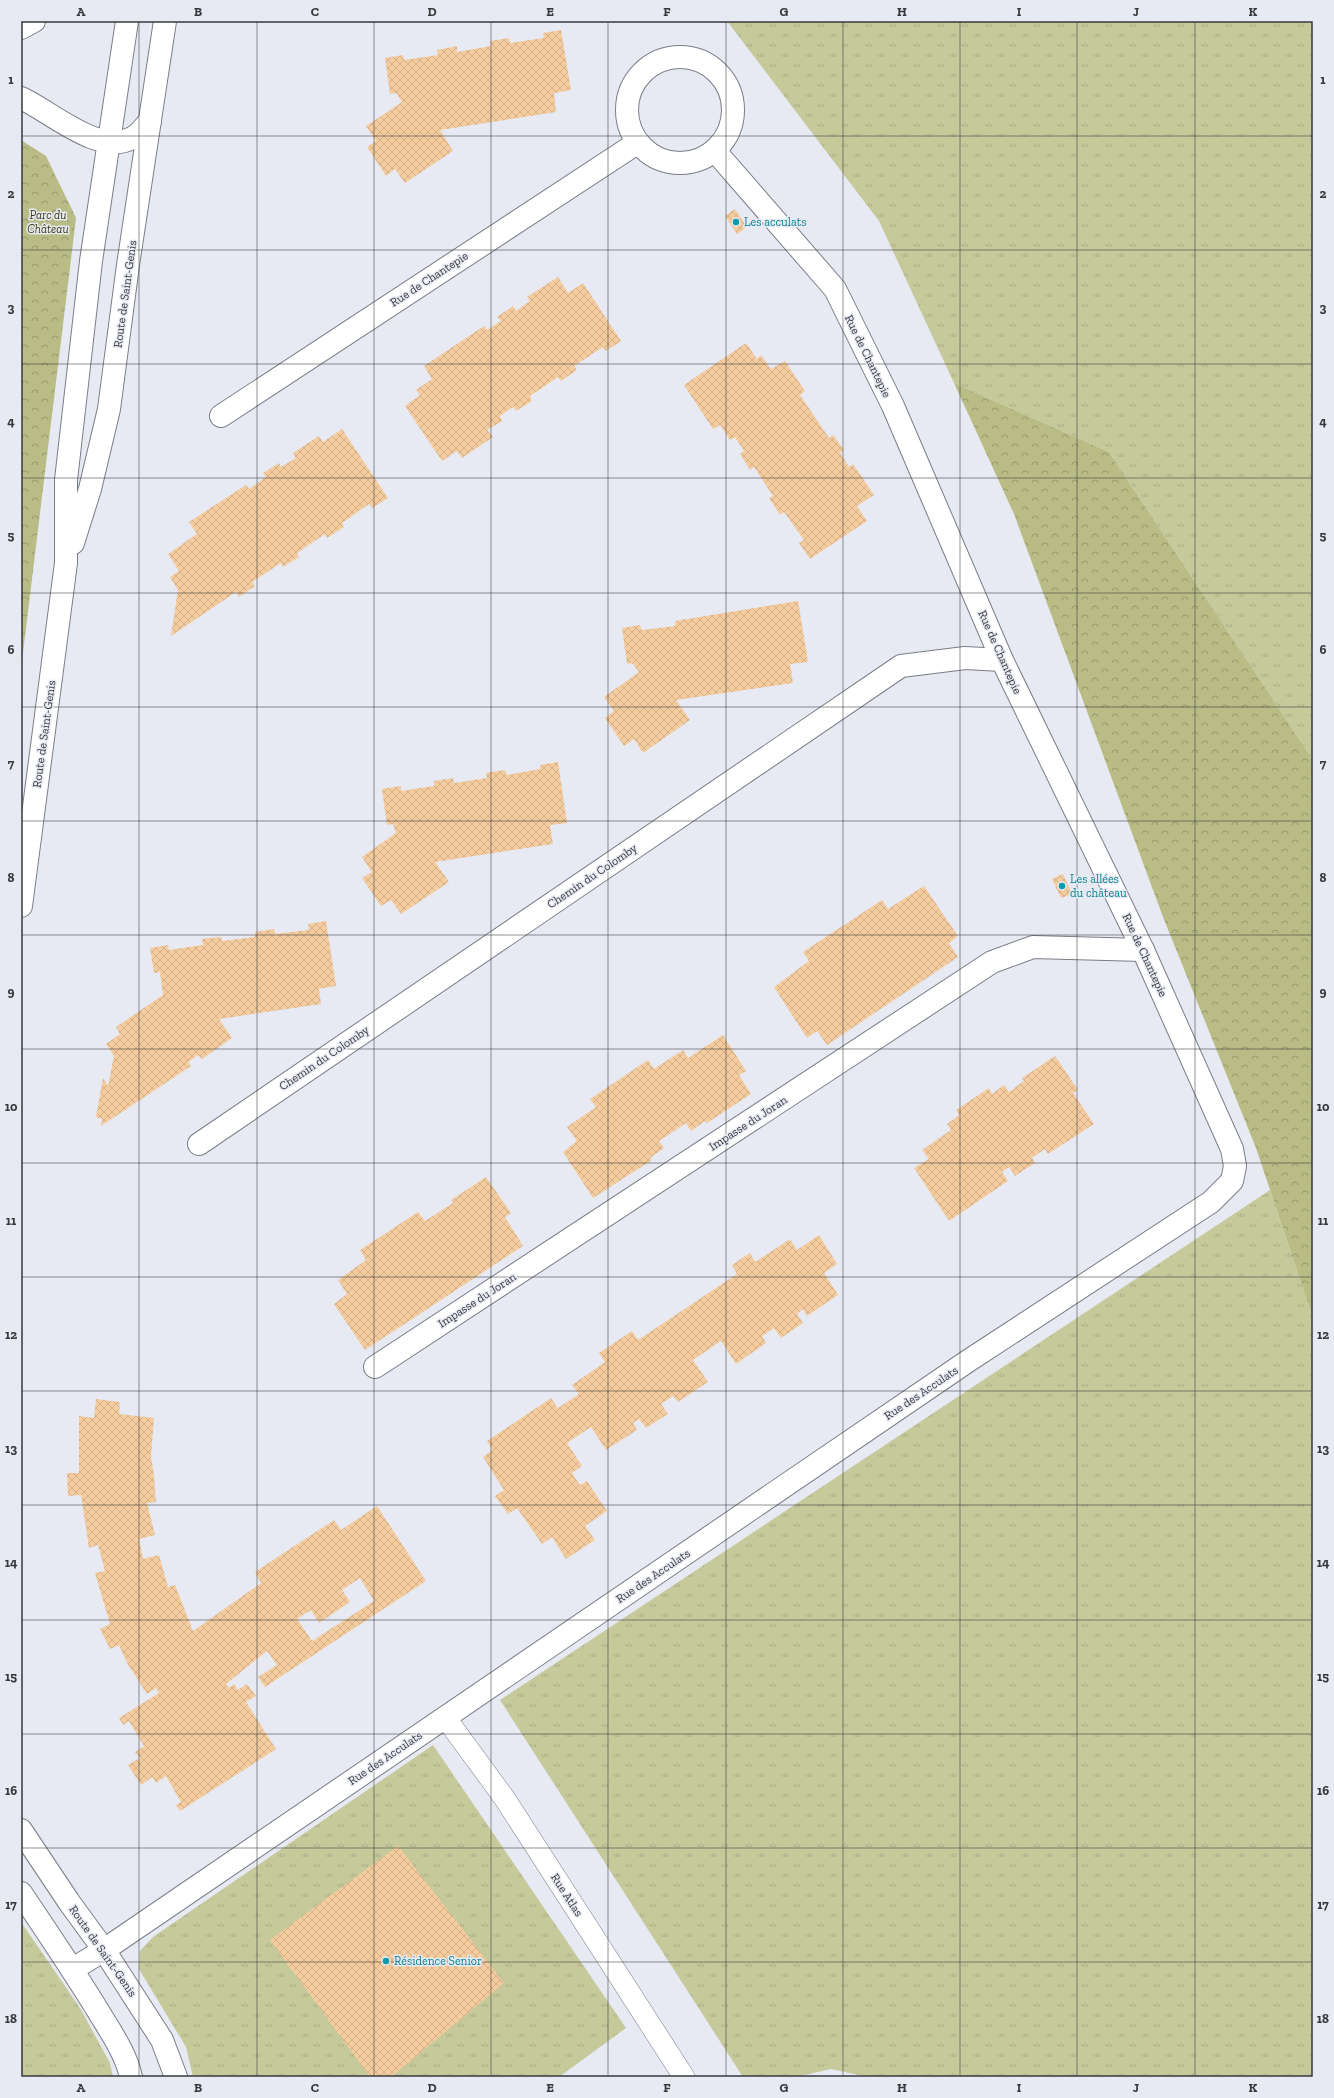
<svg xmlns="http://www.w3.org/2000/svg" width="1334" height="2098" font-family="'Zilla Slab',serif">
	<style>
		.grass { fill: url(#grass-tufts) }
		.forest { fill: url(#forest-crowns) }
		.building { fill: url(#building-cross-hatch); fill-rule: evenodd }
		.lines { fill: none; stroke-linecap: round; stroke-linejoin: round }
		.lane-casing { stroke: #797d85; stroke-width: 22 }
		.street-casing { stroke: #797d85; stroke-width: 24 }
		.secondary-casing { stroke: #797d85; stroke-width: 24 }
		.lane { stroke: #fff; stroke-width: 21 }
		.street { stroke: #fff; stroke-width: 22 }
		.secondary { stroke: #fff; stroke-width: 22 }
		.grid { fill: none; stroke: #37393c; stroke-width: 1; stroke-opacity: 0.55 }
		.culture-dot { fill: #0f9aa8; stroke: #e7eaf3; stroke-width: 1.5 }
		.labels { text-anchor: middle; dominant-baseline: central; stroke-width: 3; stroke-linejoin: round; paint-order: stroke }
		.park-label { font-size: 12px; font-style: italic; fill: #393a0d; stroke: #e7eaf3 }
		.culture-label { font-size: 12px; fill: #0d838f; stroke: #e7eaf3; text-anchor: start }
		.street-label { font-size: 12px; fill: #37393c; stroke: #e7eaf3 }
		.neatline { fill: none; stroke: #37393c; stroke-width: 1.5 }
		.grid-label { font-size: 13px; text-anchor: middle; font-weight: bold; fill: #37393c }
	</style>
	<defs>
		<pattern id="grass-tufts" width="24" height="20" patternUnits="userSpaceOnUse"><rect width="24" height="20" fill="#c6c99a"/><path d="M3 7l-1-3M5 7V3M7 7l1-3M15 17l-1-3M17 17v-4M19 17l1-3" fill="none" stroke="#abad86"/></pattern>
		<pattern id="forest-crowns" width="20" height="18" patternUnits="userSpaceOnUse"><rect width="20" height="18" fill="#b9bc84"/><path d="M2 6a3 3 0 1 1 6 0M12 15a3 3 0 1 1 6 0" fill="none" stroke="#979a6d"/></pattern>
		<pattern id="building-cross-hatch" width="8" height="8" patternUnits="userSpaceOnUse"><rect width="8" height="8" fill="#f5cc9e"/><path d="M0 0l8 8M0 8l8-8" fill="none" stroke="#d3b089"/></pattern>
	</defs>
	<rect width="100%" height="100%" fill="#e7eaf3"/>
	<!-- grass -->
	<g class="grass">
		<polygon points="727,21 1313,21 1313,760 1109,452 954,383 879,221"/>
		<polygon points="1270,1190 1313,1318 1313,2077 868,2077 831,2069 796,2077 743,2077 500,1700"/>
		<polygon points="433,1745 626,2028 559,2077 193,2077 186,2047 139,1969 140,1951 153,1937"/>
		<polygon points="21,1922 80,2008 110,2063 113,2077 21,2077"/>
	</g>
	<!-- forest -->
	<g class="forest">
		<polygon points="21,140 46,156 76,218 21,669"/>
		<polygon points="954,383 1109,452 1313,760 1313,1318 1256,1148 1163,917 1014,514"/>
	</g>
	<!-- building -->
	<g class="building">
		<polygon points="561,30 571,90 554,93 556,112 440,130 453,151 405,183 395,169 386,176 367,147 376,141 366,126 402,102 396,93 390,94 385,58 403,55 404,60 438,55 437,50 457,46 457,52 491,46 490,41 509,38 510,43 544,38 543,33"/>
		<polygon points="735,209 747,227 737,234 725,216"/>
		<polygon points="558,277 568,293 583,283 621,341 606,351 603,347 574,366 577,370 561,381 558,377 530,396 532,401 516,411 513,407 500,416 502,421 487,430 493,437 462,458 457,451 442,461 405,406 420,395 416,390 432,379 424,366 484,326 487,330 501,321 497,317 513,306 516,311 530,301 527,297"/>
		<polygon points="746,343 757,359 761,355 771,369 785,361 805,391 800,395 829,438 833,435 844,450 840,453 849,467 853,464 874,495 857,506 867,521 810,559 799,543 804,540 784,512 780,515 769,498 773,496 754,467 750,470 740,454 744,451 735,437 730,440 720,425 713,429 684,385"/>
		<polygon points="342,429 388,498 372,508 369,504 342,523 344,527 327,538 325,534 297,553 299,557 283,567 281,563 252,582 255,586 239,597 236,592 171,636 178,590 170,577 179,571 168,554 197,534 189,522 246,485 249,489 266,477 263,473 279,463 281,467 296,458 293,453 319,436 323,442"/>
		<polygon points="798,601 808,662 790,664 793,683 676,700 690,720 643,753 634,739 624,746 605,718 614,711 604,697 639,672 632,663 627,664 622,628 640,625 642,630 675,626 675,621"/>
		<polygon points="558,762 567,823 550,825 553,844 435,862 449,882 401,914 391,900 381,906 362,878 372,872 362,857 396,833 393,824 387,825 382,789 401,786 401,791 434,786 434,781 453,778 454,783 487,778 486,773 505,770 507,775 540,769 540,765"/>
		<polygon points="1063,874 1072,894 1061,898 1052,879"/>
		<polygon points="924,886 958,936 949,943 958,957 827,1045 817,1031 807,1038 774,987 809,961 803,952 882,900 888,909"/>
		<polygon points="326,921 336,986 319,989 321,1004 219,1019 232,1038 202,1059 198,1055 188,1062 191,1066 101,1126 102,1119 96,1117 103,1078 108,1086 114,1056 106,1044 120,1034 116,1027 163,995 160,972 154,973 150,948 168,945 169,950 203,945 202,939 221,937 222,941 255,937 255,932 274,929 275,934 309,930 308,924"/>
		<polygon points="723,1035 746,1071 739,1075 751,1094 707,1123 705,1121 691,1131 686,1123 659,1141 664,1148 650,1158 652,1160 593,1198 563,1152 577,1141 567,1127 596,1107 590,1099 648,1060 654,1069 683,1050 688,1058"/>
		<polygon points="1055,1056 1078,1090 1073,1093 1094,1124 1048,1154 1045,1149 1032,1158 1035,1163 1015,1176 1009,1167 1002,1172 1008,1181 949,1221 914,1168 929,1159 922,1150 951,1130 947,1124 959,1115 956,1110 989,1088 992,1094 1004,1085 1009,1092 1024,1081 1022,1078"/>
		<polygon points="486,1177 511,1213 505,1217 523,1246 365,1350 334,1304 347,1294 338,1280 366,1260 360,1250 418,1212 425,1221 453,1203 451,1200"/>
		<polygon points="819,1235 837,1264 824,1273 838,1295 807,1316 803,1309 797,1314 803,1323 781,1338 774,1328 762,1336 766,1343 736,1364 721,1341 693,1360 708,1382 678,1402 673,1396 661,1404 668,1414 646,1428 639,1419 633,1423 637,1430 606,1450 591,1427 567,1443 582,1466 572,1473 580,1485 587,1481 607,1511 585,1526 595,1540 566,1559 552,1537 542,1544 517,1508 508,1514 495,1496 504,1490 483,1457 492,1450 487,1441 551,1398 558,1408 579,1394 572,1385 605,1362 599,1353 632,1331 638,1340 737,1274 732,1265 750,1253 755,1262 790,1239 797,1250"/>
		<path d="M 96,1399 L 120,1402 L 119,1414 L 154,1418 L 151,1456 L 154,1476 L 156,1502 L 147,1503 L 155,1535 L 139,1539 L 143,1559 L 159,1555 L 168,1587 L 175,1585 L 193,1631 L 261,1583 L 255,1572 L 334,1520 L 341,1530 L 377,1506 L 426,1581 L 265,1687 L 258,1677 L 277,1665 L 267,1651 L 226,1684 L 229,1688 L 234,1684 L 238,1690 L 247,1684 L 256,1696 L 246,1702 L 276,1749 L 180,1811 L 176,1805 L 181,1802 L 166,1776 L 156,1783 L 152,1777 L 141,1785 L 128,1765 L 140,1758 L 135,1752 L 144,1746 L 129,1721 L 123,1725 L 119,1718 L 159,1693 L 156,1688 L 147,1694 L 127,1663 L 119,1645 L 110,1649 L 100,1629 L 110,1624 L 95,1573 L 105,1571 L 98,1545 L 89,1548 L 81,1495 L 68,1496 L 67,1473 L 79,1473 L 79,1416 L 94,1418 ZM 360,1578 L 374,1601 L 312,1641 L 297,1619 L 311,1610 L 319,1623 L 350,1602 L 342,1590 Z"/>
		<polygon points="398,1846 504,1983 391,2077 370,2077 270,1940"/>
	</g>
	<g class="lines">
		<!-- lane casing -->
		<g class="lane-casing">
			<polyline id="lane" points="445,1717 505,1799 684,2077"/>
		</g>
		<!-- street casing -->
		<g class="street-casing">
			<g id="street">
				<polyline points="21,28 34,21"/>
				<circle cx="680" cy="110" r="53"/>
				<path d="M 21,98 C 50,111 99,156 132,138 C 139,135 145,126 150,121"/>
				<polyline points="221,416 637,143"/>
				<polyline points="199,1144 901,666 965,658 1002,660"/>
				<polyline points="375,1367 992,962 1033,947 1143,950"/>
				<polyline points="73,1969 104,1950 968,1361 1211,1202 1232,1181 1235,1166 1232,1149 1143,950 1002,660 893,406 835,289 715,151"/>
			</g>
		</g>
		<!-- secondary casing -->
		<g class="secondary-casing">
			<g id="secondary">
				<polyline points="73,543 90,489 109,409 128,265 165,21"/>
				<polyline points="21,906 66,563 66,480 91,261 127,21"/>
				<polyline points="21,1830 69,1902 104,1950 162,2040 176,2077"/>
				<path d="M 21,1893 C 48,1933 75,1973 100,2014 C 112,2034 126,2054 131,2077"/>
			</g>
		</g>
		<!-- lane -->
		<use href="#lane" class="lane"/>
		<!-- street -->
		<use href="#street" class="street"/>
		<!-- secondary -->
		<use href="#secondary" class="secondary"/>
	</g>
	<!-- grid -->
	<path class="grid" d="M 139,21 L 139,2077M 257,21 L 257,2077M 374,21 L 374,2077M 491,21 L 491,2077M 608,21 L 608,2077M 726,21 L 726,2077M 843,21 L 843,2077M 960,21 L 960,2077M 1077,21 L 1077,2077M 1195,21 L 1195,2077M 21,136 L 1313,136M 21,250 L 1313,250M 21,364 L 1313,364M 21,478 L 1313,478M 21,593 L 1313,593M 21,707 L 1313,707M 21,821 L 1313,821M 21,935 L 1313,935M 21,1049 L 1313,1049M 21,1163 L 1313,1163M 21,1277 L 1313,1277M 21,1391 L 1313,1391M 21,1505 L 1313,1505M 21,1620 L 1313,1620M 21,1734 L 1313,1734M 21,1848 L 1313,1848M 21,1962 L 1313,1962"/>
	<!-- markers -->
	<g class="culture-dot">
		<circle cx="736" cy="222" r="4"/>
		<circle cx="1062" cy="886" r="4"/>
		<circle cx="386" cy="1961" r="4"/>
	</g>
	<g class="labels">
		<!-- park labels -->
		<g class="park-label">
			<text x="48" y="215">Parc du<tspan x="48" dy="14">Château</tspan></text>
		</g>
		<!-- culture labels -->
		<g class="culture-label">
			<text x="744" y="222">Les acculats</text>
			<text x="1070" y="879">Les allées<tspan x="1070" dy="14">du château</tspan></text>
			<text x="394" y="1961">Résidence Senior</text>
		</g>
		<!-- street labels -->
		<g class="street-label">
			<text transform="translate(429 279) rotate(-33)">Rue de Chantepie</text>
			<text transform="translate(125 294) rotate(-82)">Route de Saint-Genis</text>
			<text transform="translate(868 356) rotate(64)">Rue de Chantepie</text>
			<text transform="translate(1000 652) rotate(66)">Rue de Chantepie</text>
			<text transform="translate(44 734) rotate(-82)">Route de Saint-Genis</text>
			<text transform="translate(592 876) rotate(-34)">Chemin du Colomby</text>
			<text transform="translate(1145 955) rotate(65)">Rue de Chantepie</text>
			<text transform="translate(324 1058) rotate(-34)">Chemin du Colomby</text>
			<text transform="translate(748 1123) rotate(-33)">Impasse du Joran</text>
			<text transform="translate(477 1300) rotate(-33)">Impasse du Joran</text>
			<text transform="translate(921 1393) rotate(-34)">Rue des Acculats</text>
			<text transform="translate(653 1576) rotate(-34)">Rue des Acculats</text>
			<text transform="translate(385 1758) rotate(-34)">Rue des Acculats</text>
			<text transform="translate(567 1895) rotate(57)">Rue Atlas</text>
			<text transform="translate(103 1951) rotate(55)">Route de Saint-Genis</text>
		</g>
	</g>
	<!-- border -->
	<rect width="1334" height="2098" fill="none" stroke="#e7eaf3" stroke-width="44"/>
	<rect x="22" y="22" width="1290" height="2054" class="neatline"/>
	<g class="grid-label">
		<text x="81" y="16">A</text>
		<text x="198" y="16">B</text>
		<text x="315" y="16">C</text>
		<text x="432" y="16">D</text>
		<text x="550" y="16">E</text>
		<text x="667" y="16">F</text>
		<text x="784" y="16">G</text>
		<text x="902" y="16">H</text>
		<text x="1019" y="16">I</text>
		<text x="1136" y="16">J</text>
		<text x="1253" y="16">K</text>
		<text x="11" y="84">1</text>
		<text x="1323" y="84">1</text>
		<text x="11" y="198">2</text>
		<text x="1323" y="198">2</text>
		<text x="11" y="312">3</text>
		<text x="1323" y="312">3</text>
		<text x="11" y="426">4</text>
		<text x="1323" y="426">4</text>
		<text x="11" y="540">5</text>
		<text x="1323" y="540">5</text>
		<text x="11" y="654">6</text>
		<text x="1323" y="654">6</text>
		<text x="11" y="768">7</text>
		<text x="1323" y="768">7</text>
		<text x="11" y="882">8</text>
		<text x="1323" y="882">8</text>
		<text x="11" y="996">9</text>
		<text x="1323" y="996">9</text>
		<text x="11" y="1111">10</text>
		<text x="1323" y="1111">10</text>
		<text x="11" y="1225">11</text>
		<text x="1323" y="1225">11</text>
		<text x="11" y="1339">12</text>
		<text x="1323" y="1339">12</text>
		<text x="11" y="1453">13</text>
		<text x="1323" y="1453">13</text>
		<text x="11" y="1567">14</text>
		<text x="1323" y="1567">14</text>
		<text x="11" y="1681">15</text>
		<text x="1323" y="1681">15</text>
		<text x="11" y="1795">16</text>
		<text x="1323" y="1795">16</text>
		<text x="11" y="1909">17</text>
		<text x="1323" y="1909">17</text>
		<text x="11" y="2023">18</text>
		<text x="1323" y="2023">18</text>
		<text x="81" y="2092">A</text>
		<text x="198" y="2092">B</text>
		<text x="315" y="2092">C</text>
		<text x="432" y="2092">D</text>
		<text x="550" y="2092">E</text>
		<text x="667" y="2092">F</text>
		<text x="784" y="2092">G</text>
		<text x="902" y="2092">H</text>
		<text x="1019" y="2092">I</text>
		<text x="1136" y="2092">J</text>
		<text x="1253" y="2092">K</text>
	</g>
</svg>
